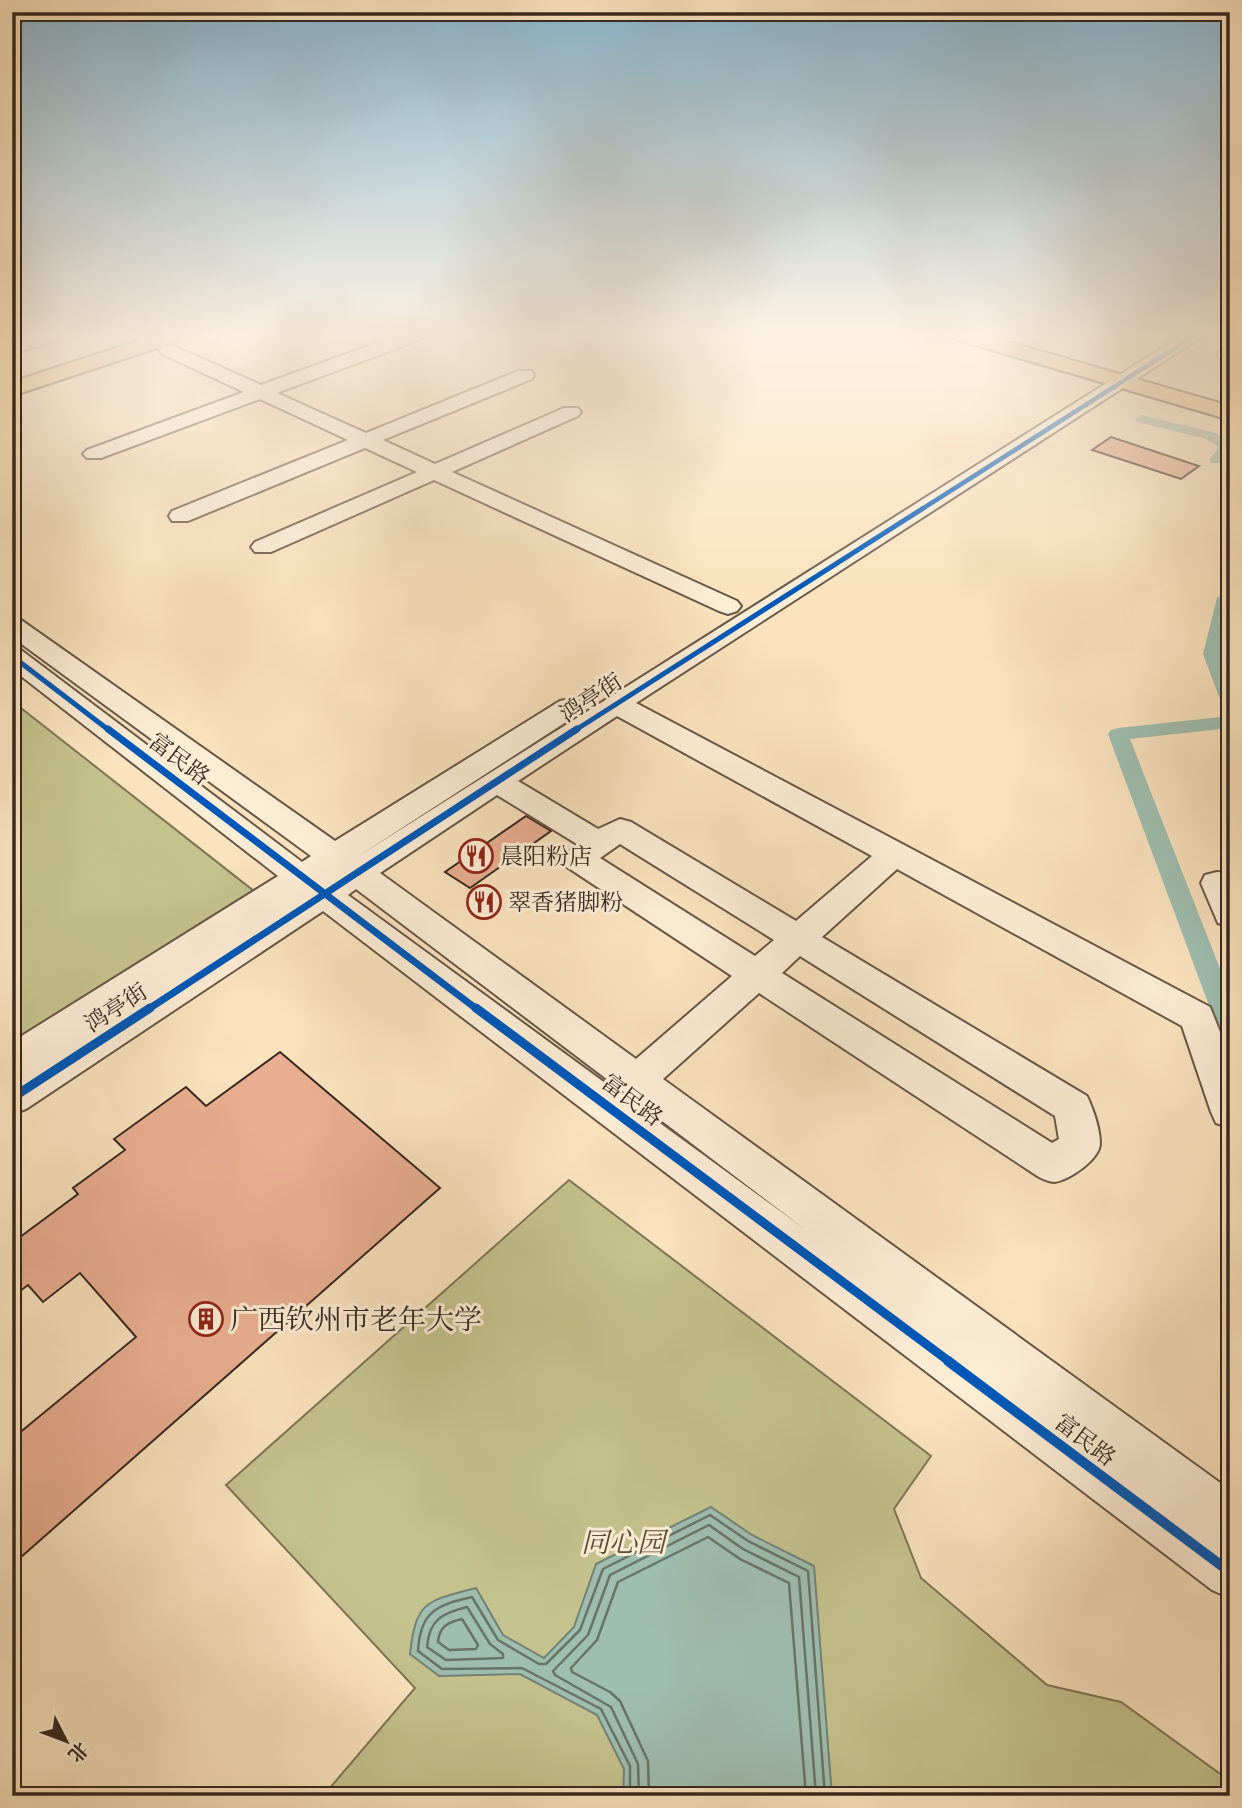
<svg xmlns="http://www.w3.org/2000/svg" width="1242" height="1808" font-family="'IM FELL French Canon','Noto Serif SC',serif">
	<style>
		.green { fill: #c4c28d; stroke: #7d7556; stroke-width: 2 }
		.water { fill: #9ebeb0; stroke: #748276; stroke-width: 2 }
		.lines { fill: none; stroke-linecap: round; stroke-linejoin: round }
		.shore { stroke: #6a7368; stroke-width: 2.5 }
		.canal { fill: #9ebeb0; fill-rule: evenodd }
		.building { fill: #e9ae91; stroke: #362820; stroke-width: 2 }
		.minor-casing { stroke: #675748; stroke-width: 4 }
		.major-casing { stroke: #362820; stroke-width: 4 }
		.minor { fill: #fcedd5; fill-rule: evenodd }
		.major { fill: #edc27f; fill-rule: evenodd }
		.cycleway-far4-casing { stroke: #fcedd5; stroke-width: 7 }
		.cycleway-far3-casing { stroke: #fcedd5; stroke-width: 9 }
		.cycleway-far2-casing { stroke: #fcedd5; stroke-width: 11 }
		.cycleway-far1-casing { stroke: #fcedd5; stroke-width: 13 }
		.cycleway-casing { stroke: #fcedd5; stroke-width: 15 }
		.cycleway-far4 { stroke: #0057b8; stroke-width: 4.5 }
		.cycleway-far3 { stroke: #0057b8; stroke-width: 5 }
		.cycleway-far2 { stroke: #0057b8; stroke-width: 7 }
		.cycleway-far1 { stroke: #0057b8; stroke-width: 9 }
		.cycleway { stroke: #0057b8; stroke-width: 10 }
		.labels { text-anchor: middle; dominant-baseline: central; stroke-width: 6; stroke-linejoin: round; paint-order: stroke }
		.street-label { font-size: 23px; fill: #362820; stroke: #fcedd5 }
		.poi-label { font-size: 23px; fill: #362820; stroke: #fcedd5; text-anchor: start }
		.near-poi-label { font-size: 28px; fill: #362820; stroke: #fcedd5; text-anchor: start }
		.near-park-label { font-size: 28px; font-style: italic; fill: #5a4e3b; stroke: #fcedd5 }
	</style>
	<rect width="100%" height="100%" fill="#fae3be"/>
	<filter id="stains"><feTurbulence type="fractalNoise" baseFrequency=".00286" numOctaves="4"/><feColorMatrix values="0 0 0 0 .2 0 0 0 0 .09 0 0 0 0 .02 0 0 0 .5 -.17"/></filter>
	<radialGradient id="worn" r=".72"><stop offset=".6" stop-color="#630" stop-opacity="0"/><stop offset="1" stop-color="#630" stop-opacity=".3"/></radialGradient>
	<!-- green -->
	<g class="green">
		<polygon points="12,701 259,895 12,1051"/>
		<polygon points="569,1180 931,1456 894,1509 921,1578 1047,1685 1121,1702 1230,1781 1230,1796 323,1796 415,1688 226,1485"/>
	</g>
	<!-- water -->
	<path class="water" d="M 711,1507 L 752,1535 L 814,1566 L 832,1796 L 623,1796 L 624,1769 L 597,1715 L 520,1674 L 439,1676 L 410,1654 C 416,1600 427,1601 476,1588 L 503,1635 L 544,1658 L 574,1627 L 596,1564 Z"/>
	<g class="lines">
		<!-- shore -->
		<g class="shore">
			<path d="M 467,1607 L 490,1644 L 503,1654 L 503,1658 L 446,1660 L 427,1647 C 429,1620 442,1613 467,1607 Z"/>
			<path d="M 462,1619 L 478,1645 L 476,1649 L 449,1650 L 438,1642 C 439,1627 448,1622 462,1619 Z"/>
			<path d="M 630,1796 L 630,1766 L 601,1709 L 522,1668 L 442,1669 L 418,1651 C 420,1612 436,1605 472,1597 L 498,1640 L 539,1664 L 546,1664 L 580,1630 L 603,1569 L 710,1515 L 748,1541 L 808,1571 L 825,1796"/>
			<polyline points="639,1796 638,1764 611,1707 555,1675 553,1671 588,1635 610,1575 709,1525 743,1549 799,1577 816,1796"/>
			<polyline points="649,1796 648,1761 620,1701 610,1692 572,1672 571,1668 597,1640 618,1582 708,1537 740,1559 789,1583 806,1796"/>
		</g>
		<!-- canal -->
		<g class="canal">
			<polygon points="1142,415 1216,433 1230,442 1230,452 1221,463 1211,463 1209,460 1219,447 1206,439 1137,422 1135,419"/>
			<polygon points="1230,590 1230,618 1221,654 1230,677 1230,708 1221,702 1203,654 1217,598"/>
			<polygon points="1230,716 1230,728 1130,739 1230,994 1230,1037 1221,1034 1217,1027 1108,734 1111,730 1118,728"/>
		</g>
	</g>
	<!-- building -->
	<g class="building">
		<polygon points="1111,437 1199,466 1181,479 1092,450"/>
		<polygon points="526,816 551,831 470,888 445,872"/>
		<polygon points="280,1052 440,1188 12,1565 12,1439 136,1337 80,1273 43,1302 28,1285 12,1297 12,1243 78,1194 73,1188 125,1150 114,1139 186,1087 206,1106"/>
	</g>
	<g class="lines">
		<!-- minor casing -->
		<g class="minor-casing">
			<g id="minor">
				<polygon points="34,336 62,336 59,340 12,354 12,343"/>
				<polygon points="396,336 422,336 419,340 277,393 366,433 518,371 532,371 534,375 532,379 383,440 435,464 564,408 578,408 581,412 578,416 452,472 737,601 741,606 737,611 728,614 719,611 434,480 271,552 255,552 251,547 255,542 417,472 365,448 188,521 172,521 169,516 172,511 348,440 260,399 101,458 87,458 83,454 87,450 244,392 162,354 159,350 162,346 174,346 261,385"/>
				<path d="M 1181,336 L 1203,336 L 636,703 L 1210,1007 L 1230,1057 L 1230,1128 L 1216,1123 L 1211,1112 L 1182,1026 L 897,869 L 822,937 L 1087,1096 C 1093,1109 1100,1129 1100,1144 C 1099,1160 1069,1180 1055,1182 C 1050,1182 1043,1179 1039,1177 L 759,993 L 663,1079 L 1230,1490 L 1230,1598 L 1212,1590 L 323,911 L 26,1109 L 12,1114 L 12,1078 L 19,1074 L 12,1076 L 12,1042 L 278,876 L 12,669 L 12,648 L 21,650 L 302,862 L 311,856 L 12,637 L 12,617 L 21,620 L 335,841 L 560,701 L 570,699 L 580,701 L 584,707 L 580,713 L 357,857 ZM 617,716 L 872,856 L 796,921 L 631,822 L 620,819 L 598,829 L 518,781 ZM 497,795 L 577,844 L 562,859 L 567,867 L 732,976 L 636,1059 L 380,873 ZM 620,844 L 774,940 L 755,956 L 600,858 ZM 356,889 L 806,1230 L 348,895 ZM 800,956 L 1055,1116 L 1059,1139 L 1052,1143 L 782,973 Z"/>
				<polygon points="1230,344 1230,364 1223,363 1217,355 1224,345"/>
				<polygon points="1217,872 1230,873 1230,927 1218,923 1201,883 1205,875"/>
			</g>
		</g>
		<!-- major casing -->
		<g class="major-casing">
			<g id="major">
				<polygon points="152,336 184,336 181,340 12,396 12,382"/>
				<polygon points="955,336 988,336 1230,406 1230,420 958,340"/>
			</g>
		</g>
		<!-- minor -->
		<use href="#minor" class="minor"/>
		<!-- major -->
		<use href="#major" class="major"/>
		<!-- cycleway-far4 casing -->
		<g class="cycleway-far4-casing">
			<polyline id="cycleway-far4" points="919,511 1194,336"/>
		</g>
		<!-- cycleway-far3 casing -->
		<g class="cycleway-far3-casing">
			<g id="cycleway-far3">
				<polyline points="12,656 110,731"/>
				<polyline points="574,731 922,509"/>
			</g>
		</g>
		<!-- cycleway-far2 casing -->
		<g class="cycleway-far2-casing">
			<g id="cycleway-far2">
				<polyline points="108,729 478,1010"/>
				<polyline points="147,1010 577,729"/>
			</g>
		</g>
		<!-- cycleway-far1 casing -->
		<g class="cycleway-far1-casing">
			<g id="cycleway-far1">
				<polyline points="476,1008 950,1362"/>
				<polyline points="12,1098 150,1008"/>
			</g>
		</g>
		<!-- cycleway casing -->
		<g class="cycleway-casing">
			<polyline id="cycleway" points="948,1361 1230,1572"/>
		</g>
		<!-- cycleway-far4 -->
		<use href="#cycleway-far4" class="cycleway-far4"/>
		<!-- cycleway-far3 -->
		<use href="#cycleway-far3" class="cycleway-far3"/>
		<!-- cycleway-far2 -->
		<use href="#cycleway-far2" class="cycleway-far2"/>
		<!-- cycleway-far1 -->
		<use href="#cycleway-far1" class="cycleway-far1"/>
		<!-- cycleway -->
		<use href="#cycleway" class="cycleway"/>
	</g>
	<!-- sky -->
	<linearGradient id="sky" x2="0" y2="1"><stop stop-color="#8ab8d2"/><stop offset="0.57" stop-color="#fdf2e2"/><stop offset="1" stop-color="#fdf2e2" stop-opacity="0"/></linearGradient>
	<rect width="1242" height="589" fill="url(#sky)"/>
	<!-- icons -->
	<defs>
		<g id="restaurant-ring" transform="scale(1.75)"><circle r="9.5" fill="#fcedd5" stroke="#8f2418" stroke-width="1.5"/><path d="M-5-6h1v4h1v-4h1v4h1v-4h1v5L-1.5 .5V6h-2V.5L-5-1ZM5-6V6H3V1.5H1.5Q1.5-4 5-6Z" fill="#8f2418"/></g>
		<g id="building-ring" transform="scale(1.75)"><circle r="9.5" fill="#fcedd5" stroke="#8f2418" stroke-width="1.5"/><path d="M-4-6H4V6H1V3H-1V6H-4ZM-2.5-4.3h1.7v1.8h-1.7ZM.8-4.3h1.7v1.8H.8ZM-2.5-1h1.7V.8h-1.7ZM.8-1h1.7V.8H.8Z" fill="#8f2418"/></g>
	</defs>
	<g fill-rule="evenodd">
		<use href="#restaurant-ring" x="476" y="856"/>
		<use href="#restaurant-ring" x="484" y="902"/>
		<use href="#building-ring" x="206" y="1319"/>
	</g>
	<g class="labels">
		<!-- street labels -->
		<g class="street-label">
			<text transform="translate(591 698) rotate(-33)">鸿亭街</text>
			<text transform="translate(179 759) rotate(37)">富民路</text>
			<text transform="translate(116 1008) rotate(-33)">鸿亭街</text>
			<text transform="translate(632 1100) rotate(37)">富民路</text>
			<text transform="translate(1085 1440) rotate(37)">富民路</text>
		</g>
		<!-- poi labels -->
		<g class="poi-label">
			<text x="500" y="856">晨阳粉店</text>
			<text x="508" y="902">翠香猪脚粉</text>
		</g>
		<!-- near-poi labels -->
		<g class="near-poi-label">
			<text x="230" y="1319">广西钦州市老年大学</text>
		</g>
		<!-- near-park labels -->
		<g class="near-park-label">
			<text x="623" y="1542">同心园</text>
		</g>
	</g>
	<!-- margin -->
	<rect width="1242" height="1808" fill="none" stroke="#fae3be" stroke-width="42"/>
	<rect x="14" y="14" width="1214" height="1780" fill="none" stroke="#362820" stroke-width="3.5"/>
	<rect x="21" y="21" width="1200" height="1766" fill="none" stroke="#362820" stroke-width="2"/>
	<!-- north arrow -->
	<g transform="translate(66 1741) rotate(132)" stroke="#fcedd5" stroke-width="5" paint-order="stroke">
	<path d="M0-5L12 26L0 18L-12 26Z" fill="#362820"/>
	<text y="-10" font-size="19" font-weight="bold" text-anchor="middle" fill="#362820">北</text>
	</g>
	<rect width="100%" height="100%" filter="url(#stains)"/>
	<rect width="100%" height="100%" fill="url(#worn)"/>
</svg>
